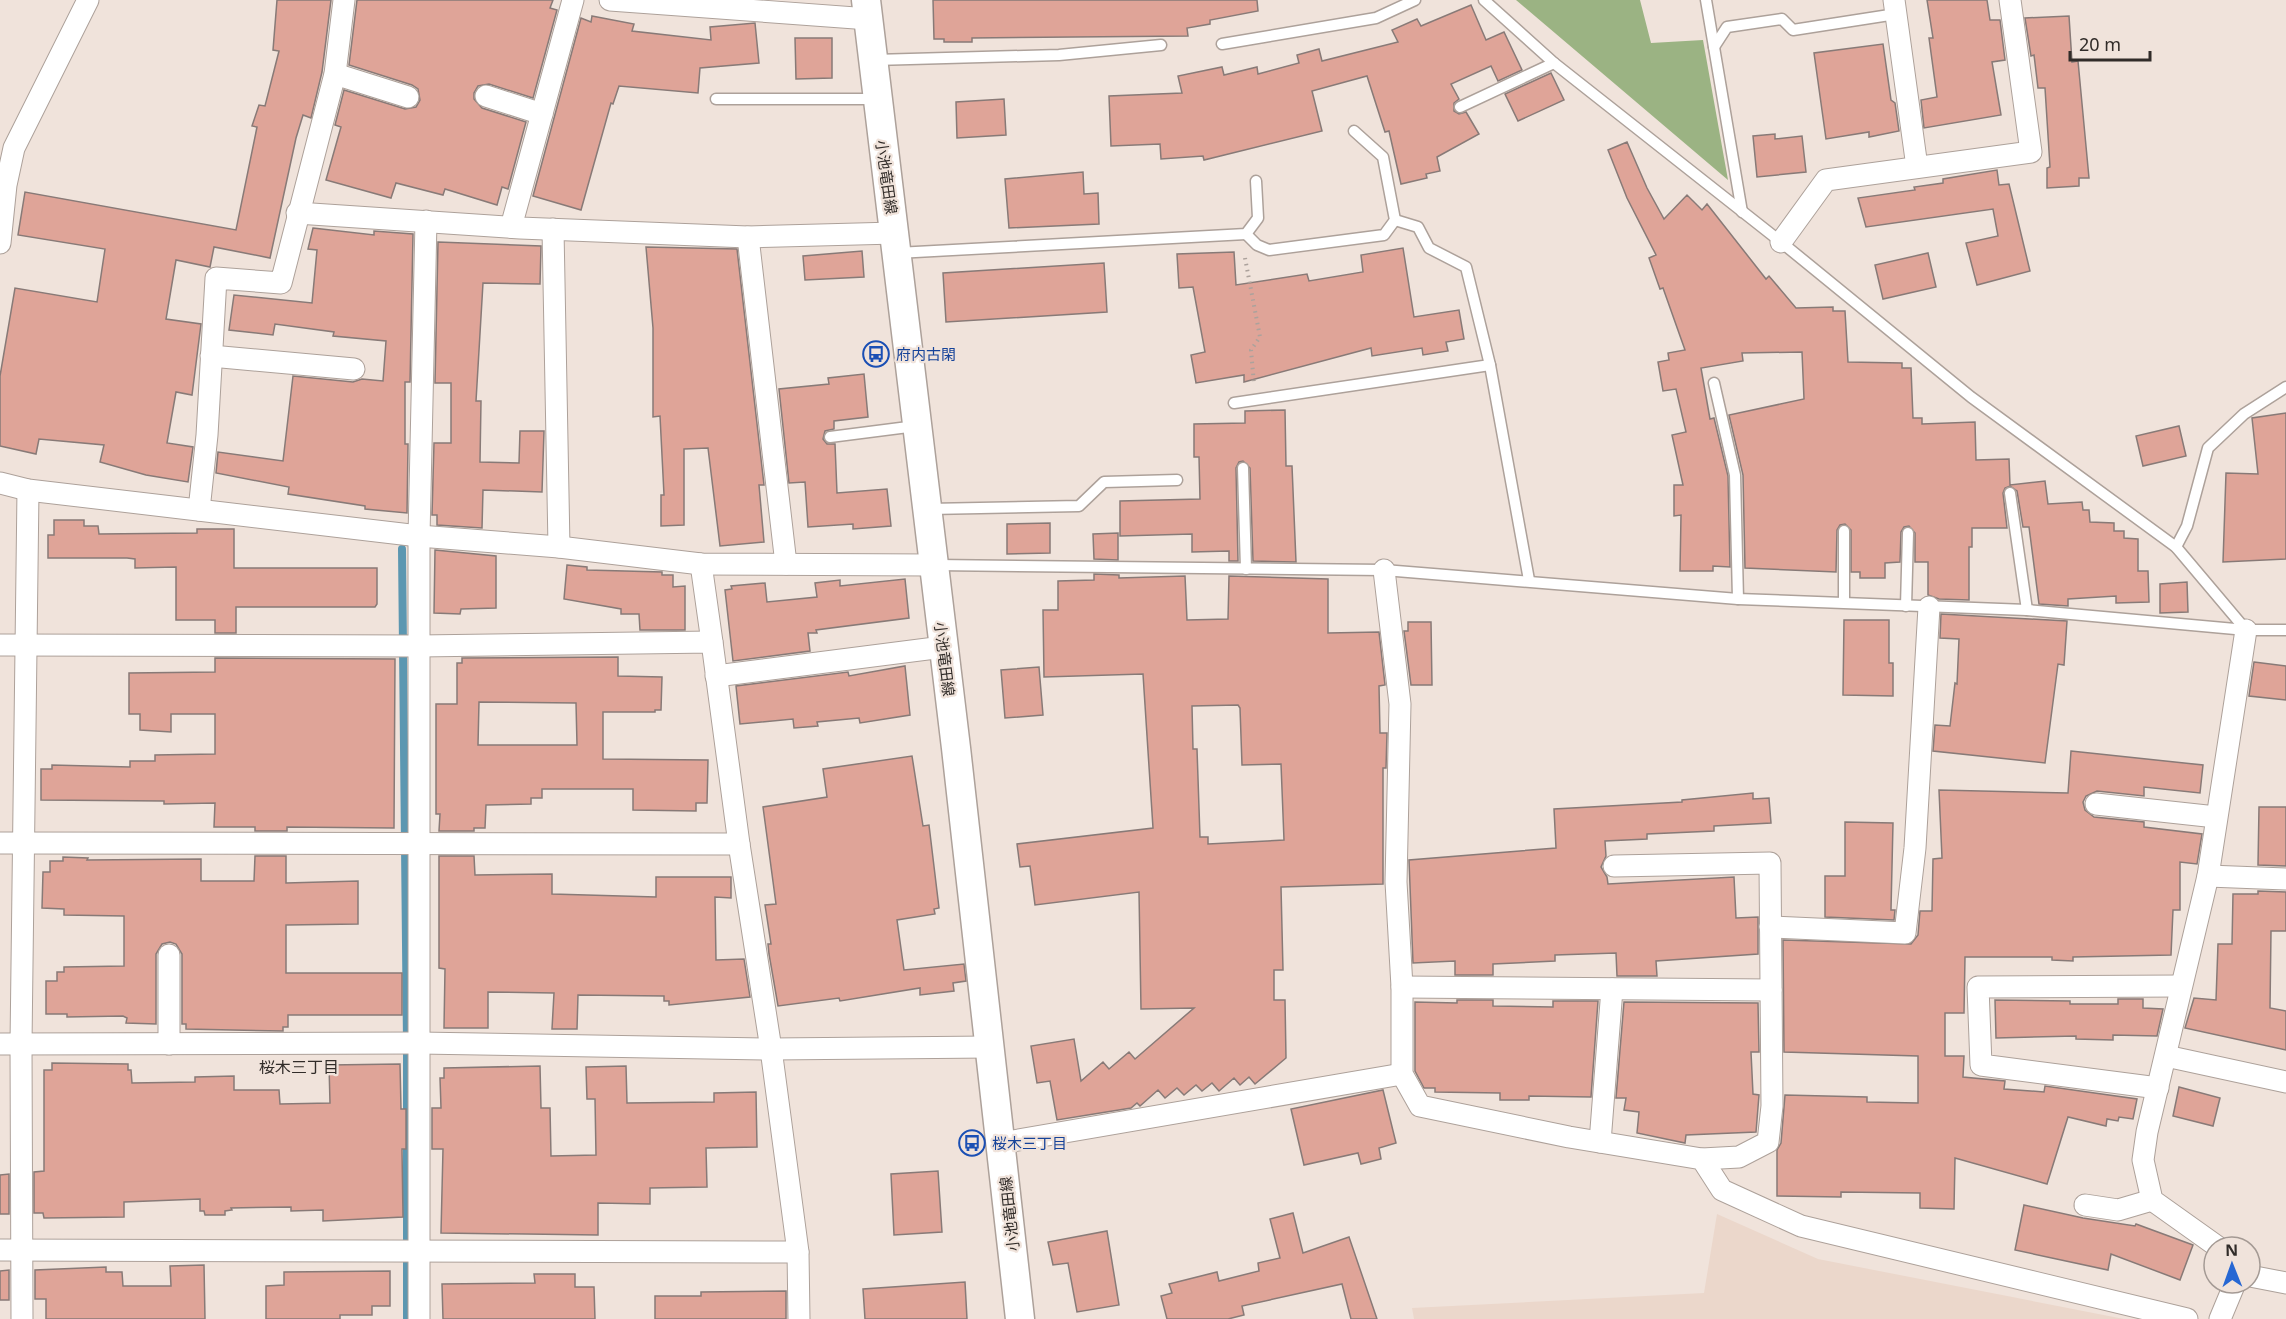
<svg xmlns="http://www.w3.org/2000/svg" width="2286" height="1319" font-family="'Noto Sans','Noto Sans JP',sans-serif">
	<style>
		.built { fill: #ebd7cb }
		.forest { fill: #9bb383 }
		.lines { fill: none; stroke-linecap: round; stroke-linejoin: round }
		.stream { stroke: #5c97b1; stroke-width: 8 }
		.building { fill: #dfa498; stroke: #887a77; stroke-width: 1.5; fill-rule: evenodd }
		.lane-casing { stroke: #ada19a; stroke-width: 13 }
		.street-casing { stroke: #ada19a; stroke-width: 23 }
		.secondary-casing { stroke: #ada19a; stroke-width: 31 }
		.path { stroke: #aca29c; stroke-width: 4; stroke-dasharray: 1.5 4.5; stroke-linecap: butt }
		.lane { stroke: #fff; stroke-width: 10 }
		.street { stroke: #fff; stroke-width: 21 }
		.secondary { stroke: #fff; stroke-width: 28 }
		.labels { text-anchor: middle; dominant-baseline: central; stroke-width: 4.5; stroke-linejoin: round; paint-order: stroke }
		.street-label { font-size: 15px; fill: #312c29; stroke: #f0e3db }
		.transit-label { font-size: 15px; fill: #164399; stroke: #f0e3db; text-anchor: start }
		.neighbourhood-label { font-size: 16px; fill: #312c29; stroke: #f0e3db }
	</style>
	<rect width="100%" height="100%" fill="#f0e3db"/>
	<!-- built -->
	<polygon class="built" points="1717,1214 1818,1259 2124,1319 1414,1319 1412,1308 1704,1293"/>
	<!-- forest -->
	<polygon class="forest" points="1516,0 1640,0 1651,43 1703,40 1728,180"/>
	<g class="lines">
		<!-- stream -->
		<polyline class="stream" points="402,549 407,1043 407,1319"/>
	</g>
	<!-- building -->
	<g class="building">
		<polygon points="277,0 331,0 322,72 311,118 303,115 296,138 270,258 214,247 210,267 176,260 166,319 201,324 192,395 176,392 167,443 193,447 188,482 146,475 100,462 104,445 39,439 36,454 0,446 0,376 15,288 97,302 105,249 18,235 25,192 236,230 257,127 252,126 259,105 265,106 279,51 273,50"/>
		<polygon points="357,0 553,0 550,8 557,10 533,98 489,84 478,86 474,93 474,99 482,108 526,122 508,189 502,187 497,205 445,189 443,195 396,183 391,198 326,180 341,127 335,125 344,90 405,109 416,107 420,100 418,89 412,85 349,65"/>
		<polygon points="933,0 1257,0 1258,11 1210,20 1210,24 1187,28 1188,36 972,38 972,42 944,42 944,39 934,39"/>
		<polygon points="1927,0 1987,0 1990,20 2000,20 2005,60 1992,62 2001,115 1924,128 1921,100 1937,97 1929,38 1933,38"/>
		<polygon points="1471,5 1486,40 1504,32 1522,70 1498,81 1491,66 1451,84 1459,99 1454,103 1454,111 1459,114 1466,112 1479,134 1437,157 1440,171 1426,174 1427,178 1401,184 1389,131 1385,132 1367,76 1312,91 1322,131 1204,160 1203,156 1161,159 1160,144 1111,146 1109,96 1182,93 1178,76 1222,67 1224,75 1257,67 1258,74 1299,63 1297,55 1319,49 1322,61 1398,42 1392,30 1417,19 1421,26"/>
		<polygon points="592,16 634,24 632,31 711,40 710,27 755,23 759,63 700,68 698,93 619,86 613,104 611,103 581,210 533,196 581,18 591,22"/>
		<polygon points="2069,16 2072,62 2078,61 2089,178 2079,178 2079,186 2047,188 2047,168 2050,167 2045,88 2038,88 2034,55 2031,56 2025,18"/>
		<polygon points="795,38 832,38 832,78 796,79"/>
		<polygon points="1883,44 1891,100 1895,103 1899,131 1869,137 1869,132 1826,139 1814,53"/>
		<polygon points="1551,73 1564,100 1518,121 1505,94"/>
		<polygon points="1004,99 1006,135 957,138 956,102"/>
		<polygon points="1775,134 1775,139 1802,136 1806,172 1757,177 1753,136"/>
		<polygon points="1627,142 1647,188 1664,219 1687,195 1702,210 1707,204 1766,279 1769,276 1796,308 1833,307 1833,311 1845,311 1848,362 1902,363 1902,368 1911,368 1913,418 1922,418 1922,424 1975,422 1976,460 2009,459 2010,485 2045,481 2048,504 2082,502 2083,510 2089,510 2090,522 2114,523 2114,531 2124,531 2124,538 2138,539 2138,571 2148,571 2149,602 2116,603 2116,596 2068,599 2068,606 2039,604 2029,527 2023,527 2017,491 2010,486 2005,488 2003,493 2007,528 1972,528 1972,547 1969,547 1969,600 1939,599 1928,595 1928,562 1915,562 1915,533 1909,526 1904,527 1901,532 1900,562 1885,563 1885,578 1860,578 1860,572 1851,572 1851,530 1845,524 1840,525 1837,530 1836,572 1745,568 1743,475 1729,415 1804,399 1802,352 1742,353 1743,361 1701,368 1710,419 1714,418 1728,476 1730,567 1713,566 1713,571 1680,571 1681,515 1674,516 1674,485 1683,485 1672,435 1686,432 1676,389 1663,391 1658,362 1669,360 1668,353 1685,350 1663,288 1660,289 1649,258 1656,255 1627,198 1608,150"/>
		<polygon points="1997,170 1999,185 2009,184 2030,271 1977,285 1966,243 1998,236 1993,209 1866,227 1858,198 1915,190 1914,187 1943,183 1943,179"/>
		<polygon points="1083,172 1084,194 1098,193 1099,224 1009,228 1005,179"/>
		<polygon points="313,228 374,235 374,231 413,234 410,382 405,382 405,444 408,444 407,513 365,509 365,506 288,494 289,487 216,473 218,452 283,461 293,376 353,382 362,379 383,381 386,341 333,336 334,332 275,324 273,335 229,330 234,295 312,303 317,250 308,249"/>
		<polygon points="438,242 541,246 540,284 483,283 476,401 481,401 480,462 519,463 520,431 544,431 542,492 483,490 482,528 437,525 437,515 432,515 434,443 451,443 451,383 435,383"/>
		<polygon points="646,247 737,249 764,485 759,485 764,542 720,546 708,448 684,449 684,525 661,526 661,495 664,495 660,416 653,417 653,328"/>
		<polygon points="1403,248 1414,317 1459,310 1464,339 1446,342 1448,351 1423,355 1422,348 1372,356 1371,348 1244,382 1244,375 1196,383 1191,355 1205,352 1193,287 1179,288 1177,254 1234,252 1236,285 1307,274 1309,281 1363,272 1361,255"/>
		<polygon points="862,251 864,277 805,280 803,256"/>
		<polygon points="1928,253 1936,287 1883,299 1875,265"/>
		<polygon points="1104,263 1107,312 946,322 943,273"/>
		<polygon points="864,374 868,417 834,421 834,429 825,431 823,439 827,444 835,444 837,493 887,489 891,526 853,529 853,524 808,527 805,482 789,483 779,389 829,384 828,378"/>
		<polygon points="1285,410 1286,466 1292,466 1296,562 1253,561 1250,468 1243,461 1239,462 1236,468 1238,561 1229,561 1229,551 1192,552 1192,534 1120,536 1120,501 1200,499 1199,457 1194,457 1194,424 1245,423 1245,411"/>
		<polygon points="2286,413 2286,559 2223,562 2226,473 2258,474 2252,418"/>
		<polygon points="2179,426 2186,456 2143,466 2136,436"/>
		<polygon points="54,520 84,520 84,526 98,526 99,534 197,533 197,529 234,529 234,568 377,568 377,604 375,607 236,607 236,633 215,633 215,620 176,620 176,567 135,568 135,559 127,558 48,558 48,535 54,535"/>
		<polygon points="1050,523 1050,553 1007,554 1007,524"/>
		<polygon points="1118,533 1118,560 1094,559 1093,534"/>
		<polygon points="435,550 496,556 496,608 461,609 460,614 434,613"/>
		<polygon points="567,565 587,567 587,570 662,572 662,575 673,575 673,587 685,586 685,630 640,630 639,614 621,614 621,609 564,599"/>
		<path d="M 1094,574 L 1119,575 L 1119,578 L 1185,576 L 1187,620 L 1228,619 L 1229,576 L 1328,579 L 1328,633 L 1379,632 L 1385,685 L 1379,686 L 1380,733 L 1387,733 L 1386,768 L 1383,768 L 1383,884 L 1281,887 L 1283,970 L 1274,970 L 1274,1000 L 1285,1000 L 1286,1058 L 1255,1084 L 1249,1077 L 1240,1085 L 1234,1078 L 1219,1091 L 1212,1083 L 1202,1091 L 1196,1085 L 1184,1095 L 1177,1088 L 1165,1098 L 1158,1090 L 1140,1106 L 1137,1103 L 1131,1108 L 1057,1120 L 1050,1081 L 1037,1083 L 1031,1046 L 1074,1039 L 1081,1081 L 1103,1062 L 1109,1069 L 1129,1052 L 1135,1059 L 1194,1008 L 1141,1009 L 1139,892 L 1035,905 L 1030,866 L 1020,867 L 1017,844 L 1153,828 L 1143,674 L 1044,677 L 1043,610 L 1058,610 L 1058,581 L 1094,580 ZM 1238,705 L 1240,708 L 1242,765 L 1281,764 L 1284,840 L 1208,844 L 1208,837 L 1200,837 L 1197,749 L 1193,749 L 1192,706 Z"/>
		<polygon points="905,579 909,618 816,630 817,633 808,633 810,651 733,661 725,590 732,589 731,586 765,583 767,602 817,597 815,583 840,580 840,586"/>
		<polygon points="2187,582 2188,612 2160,613 2160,584"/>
		<polygon points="1941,614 2067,621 2064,665 2058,664 2045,763 1933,751 1935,725 1950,726 1955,683 1957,684 1959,639 1940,638"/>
		<polygon points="1844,620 1889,620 1889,663 1893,663 1893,696 1843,695"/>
		<polygon points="1408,622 1431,622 1432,685 1411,685 1404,631 1408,631"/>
		<path d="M 618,657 L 618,676 L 662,677 L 661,710 L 655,710 L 655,712 L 603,712 L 603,759 L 708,760 L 707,803 L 696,803 L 696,811 L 633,810 L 633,789 L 542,789 L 542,798 L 531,798 L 531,804 L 486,805 L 485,828 L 474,828 L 474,831 L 439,831 L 440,814 L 436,814 L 436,704 L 457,704 L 457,663 L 462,663 L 462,658 ZM 479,702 L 576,703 L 577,745 L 478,745 Z"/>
		<polygon points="215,658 395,659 394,828 287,827 287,831 255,831 255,827 214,827 215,803 164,804 164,801 41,800 41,769 52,769 52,765 130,767 130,761 155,761 155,755 215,754 215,714 171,714 171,732 140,730 140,714 129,714 129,673 215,672"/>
		<polygon points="2254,662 2286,666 2286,700 2249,696"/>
		<polygon points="905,666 910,715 860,723 859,718 817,722 818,726 794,728 793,719 740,724 736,686 848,672 849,676"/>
		<polygon points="1039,667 1043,715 1005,718 1001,670"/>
		<polygon points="2071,751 2203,765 2200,793 2144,787 2144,796 2097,791 2086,796 2083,802 2085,810 2094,817 2144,822 2144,827 2202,834 2197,864 2180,862 2180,910 2173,910 2171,955 2073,957 2073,961 2052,960 2052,957 1965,957 1964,1013 1945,1013 1945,1056 1964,1056 1963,1077 2005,1081 2004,1089 2044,1092 2045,1086 2137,1099 2133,1119 2119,1117 2118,1121 2107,1119 2106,1126 2068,1117 2047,1184 1955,1158 1954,1209 1920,1208 1920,1193 1841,1192 1841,1197 1777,1196 1777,1150 1781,1143 1785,1095 1867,1097 1867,1102 1918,1103 1918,1056 1784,1052 1783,940 1911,944 1918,935 1920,911 1932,911 1933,859 1942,858 1939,790 2068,793"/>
		<polygon points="912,756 923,826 929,825 939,908 934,909 935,914 897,920 904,970 964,964 966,981 953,983 954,991 920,995 920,988 840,1001 839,998 778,1006 769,954 768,944 771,944 765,905 776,904 763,807 827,797 823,769"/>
		<polygon points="1753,793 1753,799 1769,798 1771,823 1714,826 1714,831 1647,834 1647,839 1605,841 1606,856 1601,867 1607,877 1608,884 1734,877 1736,918 1758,917 1758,954 1656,961 1657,976 1617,976 1616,953 1555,955 1555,961 1493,964 1493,975 1455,975 1455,961 1413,963 1409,860 1556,848 1554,809 1682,802 1682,800"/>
		<polygon points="2259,807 2286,807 2286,866 2258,865"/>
		<polygon points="1845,822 1893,823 1891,910 1895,910 1894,920 1825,917 1825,876 1845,876"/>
		<polygon points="255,856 286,856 286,883 358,881 358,924 286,925 286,973 402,973 402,1015 288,1015 288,1027 283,1027 283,1031 186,1029 186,1024 182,1024 182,954 176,944 170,942 162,944 156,954 156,1024 126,1023 127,1018 123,1016 67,1017 67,1014 46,1014 46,981 57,981 57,972 64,972 64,967 124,966 124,916 64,915 64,909 42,908 43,872 50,872 50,861 63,861 63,857 88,858 87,860 201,859 201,881 254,881"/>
		<polygon points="439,856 474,856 475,875 552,874 552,894 656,897 656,877 731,877 731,898 715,897 716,960 744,959 750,997 669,1005 669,1001 664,1001 664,996 578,995 577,1029 552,1029 554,993 488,992 488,1028 444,1028 445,969 439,968"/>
		<polygon points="2258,891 2286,892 2286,931 2271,931 2270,1008 2286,1011 2286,1050 2185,1028 2194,998 2216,1000 2218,944 2232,944 2233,894 2258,894"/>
		<polygon points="2118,999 2143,999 2143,1008 2163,1009 2157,1036 2113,1035 2113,1040 2076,1039 2076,1036 1996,1038 1995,1000 2070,1001 2070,1004 2118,1004"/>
		<polygon points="1457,1000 1493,1000 1493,1006 1553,1007 1553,1001 1598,1001 1591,1097 1529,1096 1529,1100 1500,1100 1500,1093 1435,1092 1435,1088 1424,1088 1415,1071 1415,1002 1457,1003"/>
		<polygon points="1624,1002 1758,1003 1759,1052 1751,1052 1753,1094 1759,1095 1756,1132 1686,1135 1685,1143 1637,1133 1639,1112 1624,1110 1626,1098 1616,1098"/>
		<polygon points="52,1063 128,1064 128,1070 131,1070 132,1083 195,1082 195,1077 234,1076 234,1090 279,1090 280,1104 330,1103 329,1065 400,1064 401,1109 406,1109 406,1149 402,1149 403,1217 323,1221 323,1210 291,1211 291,1207 231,1208 232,1210 225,1211 225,1215 205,1215 204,1211 200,1211 200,1199 124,1202 124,1217 44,1218 43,1213 34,1213 34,1172 44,1171 44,1070 52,1070"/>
		<polygon points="540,1066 541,1108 550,1108 551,1156 596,1155 595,1099 587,1099 586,1067 626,1066 627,1103 714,1102 714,1093 756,1092 757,1147 706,1148 707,1187 650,1188 650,1204 598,1203 598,1235 441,1233 443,1149 432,1149 432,1108 441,1108 440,1078 444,1078 444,1068"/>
		<polygon points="2179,1087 2220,1098 2213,1126 2173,1116"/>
		<polygon points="1383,1090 1396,1143 1379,1148 1381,1159 1361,1164 1358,1153 1304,1165 1291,1109"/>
		<polygon points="938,1171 942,1232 894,1235 891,1174"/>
		<polygon points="9,1174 9,1214 0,1214 0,1175"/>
		<polygon points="2024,1205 2083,1218 2135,1226 2136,1224 2193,1245 2180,1280 2111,1254 2108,1270 2015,1250"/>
		<polygon points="1293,1213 1303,1253 1349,1237 1377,1319 1351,1319 1342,1284 1242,1306 1244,1315 1228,1319 1167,1319 1161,1296 1172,1293 1169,1284 1217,1272 1219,1281 1259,1271 1258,1263 1280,1258 1270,1219"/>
		<polygon points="1107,1231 1119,1305 1077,1312 1068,1263 1053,1265 1048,1242"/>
		<polygon points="204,1265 205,1319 46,1319 46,1299 35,1299 35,1270 106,1267 106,1272 122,1272 123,1286 171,1286 170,1266"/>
		<polygon points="9,1270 9,1300 0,1300 0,1271"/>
		<polygon points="390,1271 390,1306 372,1306 372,1315 340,1315 340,1319 266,1319 266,1286 284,1285 284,1272"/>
		<polygon points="534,1274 575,1274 575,1287 594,1287 595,1319 443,1319 442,1284 535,1283"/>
		<polygon points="965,1282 967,1319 865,1319 863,1289"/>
		<polygon points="786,1291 786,1319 655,1319 655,1296 701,1296 701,1292"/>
	</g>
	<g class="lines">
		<!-- lane casing -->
		<g class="lane-casing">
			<g id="lane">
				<polyline points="1484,0 1554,63 1781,242 1971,397 2176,547 2246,630"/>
				<polyline points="1706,0 1742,212"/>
				<polyline points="1222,44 1376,18 1415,0"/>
				<polyline points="1714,47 1727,27 1782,19 1793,30 1896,14"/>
				<polyline points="874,60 1059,55 1161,45"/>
				<polyline points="716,99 876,99"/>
				<polyline points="1460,107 1554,63"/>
				<polyline points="1395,220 1418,227 1429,248 1466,267 1490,365 1529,580"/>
				<polyline points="1246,234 1257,245 1269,250 1384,235 1395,220 1383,157 1354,131"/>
				<polyline points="897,253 1246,234 1258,218 1256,181"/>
				<polyline points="1714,383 1735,475 1738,599"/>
				<polyline points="1234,403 1490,365"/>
				<polyline points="830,437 916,426"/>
				<polyline points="1243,468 1246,569"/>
				<polyline points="2010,493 2027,610"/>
				<polyline points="929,509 1079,506 1104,482 1177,480"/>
				<polyline points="1844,531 1844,601"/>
				<polyline points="2176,547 2187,526 2208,448 2244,414 2286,387"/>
				<polyline points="936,565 1384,570 1738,599 2027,610 2246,630 2286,630"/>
				<polyline points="1906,606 1908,533"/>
			</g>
		</g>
		<!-- street casing -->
		<g class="street-casing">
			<g id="street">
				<polyline points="610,0 869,19"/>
				<polyline points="1894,0 1917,167"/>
				<polyline points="335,74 408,97"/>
				<polyline points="486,96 542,114"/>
				<polyline points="297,213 520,228 748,237 895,233"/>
				<polyline points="511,227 573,0"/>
				<polyline points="553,229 559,547"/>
				<polyline points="748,237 786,564"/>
				<polyline points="1781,242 1826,180 2031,152 2010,0"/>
				<polyline points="0,243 6,185 14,148 88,0"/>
				<polyline points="211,356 354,369"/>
				<polyline points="0,483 28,490 419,536 559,547 701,564 933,565"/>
				<polyline points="199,510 207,435 216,278 281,283 335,74 344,0"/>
				<polyline points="701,564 712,642"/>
				<polyline points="1384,570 1400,704 1396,882 1402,987 1402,1074 1420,1106 1569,1137 1702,1159 1722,1190 1801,1226 2187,1319"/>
				<polyline points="0,645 419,646 712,642 739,844"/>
				<polyline points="716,676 943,647"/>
				<polyline points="2096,804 2216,817"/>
				<polyline points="0,843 739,844 771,1049 798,1252 799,1319"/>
				<polyline points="1614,866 1770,863 1772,1106 1768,1142 1739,1157 1702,1159"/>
				<polyline points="2208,876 2286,879"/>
				<polyline points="1770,927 1905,933 1915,848 1929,607"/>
				<polyline points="169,955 169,1044"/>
				<polyline points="1402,987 1771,990"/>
				<polyline points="0,1044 419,1043 771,1049 990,1047"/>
				<polyline points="2166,1056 2286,1082"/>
				<polyline points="2158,1088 1981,1065 1978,987 2181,986"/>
				<polyline points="1600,1142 1612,989"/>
				<polyline points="1001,1143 1402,1074"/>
				<polyline points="2085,1205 2118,1210 2152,1200"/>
				<polyline points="2218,1247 2152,1200 2143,1160 2147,1132 2208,876 2246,630"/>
				<polyline points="0,1250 798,1252"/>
				<polyline points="2250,1276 2286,1283"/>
				<polyline points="22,1319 21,1044 28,490"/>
				<polyline points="419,1319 419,536 426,221"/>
				<polyline points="2220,1319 2235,1283"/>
			</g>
		</g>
		<!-- secondary casing -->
		<g class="secondary-casing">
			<polyline id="secondary" points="866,0 956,748 1020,1319"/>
		</g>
		<!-- path -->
		<polyline class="path" points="1245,258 1260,337 1251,350 1254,384"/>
		<!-- lane -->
		<use href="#lane" class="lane"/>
		<!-- street -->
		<use href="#street" class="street"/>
		<!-- secondary -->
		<use href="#secondary" class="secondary"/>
	</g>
	<!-- icons -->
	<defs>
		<g id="bus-ring" transform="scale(1.35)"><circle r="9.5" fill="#f0e3db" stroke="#1a4fb4" stroke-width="1.5"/><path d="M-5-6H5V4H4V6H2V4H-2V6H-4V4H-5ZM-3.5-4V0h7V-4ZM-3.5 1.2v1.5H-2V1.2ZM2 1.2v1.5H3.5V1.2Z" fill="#1a4fb4"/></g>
	</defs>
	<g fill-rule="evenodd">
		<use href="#bus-ring" x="876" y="354"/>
		<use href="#bus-ring" x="972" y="1143"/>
	</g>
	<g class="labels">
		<!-- street labels -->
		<g class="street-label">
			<text transform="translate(887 177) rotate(82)">小池竜田線</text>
			<text transform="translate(945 659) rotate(83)">小池竜田線</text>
			<text transform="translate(1009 1214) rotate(-96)">小池竜田線</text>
		</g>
		<!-- transit labels -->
		<g class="transit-label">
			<text x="896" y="354">府内古閑</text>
			<text x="992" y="1143">桜木三丁目</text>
		</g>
		<!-- neighbourhood labels -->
		<g class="neighbourhood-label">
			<text x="299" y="1067">桜木三丁目</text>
		</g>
	</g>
	<!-- north arrow -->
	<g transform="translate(2232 1265) rotate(359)"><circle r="28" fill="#f0e3db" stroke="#a49a94" stroke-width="1.5"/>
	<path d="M0-4.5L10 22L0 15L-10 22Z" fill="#2667d3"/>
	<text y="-9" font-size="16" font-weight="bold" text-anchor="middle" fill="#312c29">N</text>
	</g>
	<!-- scale -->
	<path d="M2070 51v9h80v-9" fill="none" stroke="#312c29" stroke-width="3"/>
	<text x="2079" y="51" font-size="18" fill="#312c29" stroke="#f0e3db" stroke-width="4.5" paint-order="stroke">20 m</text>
</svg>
